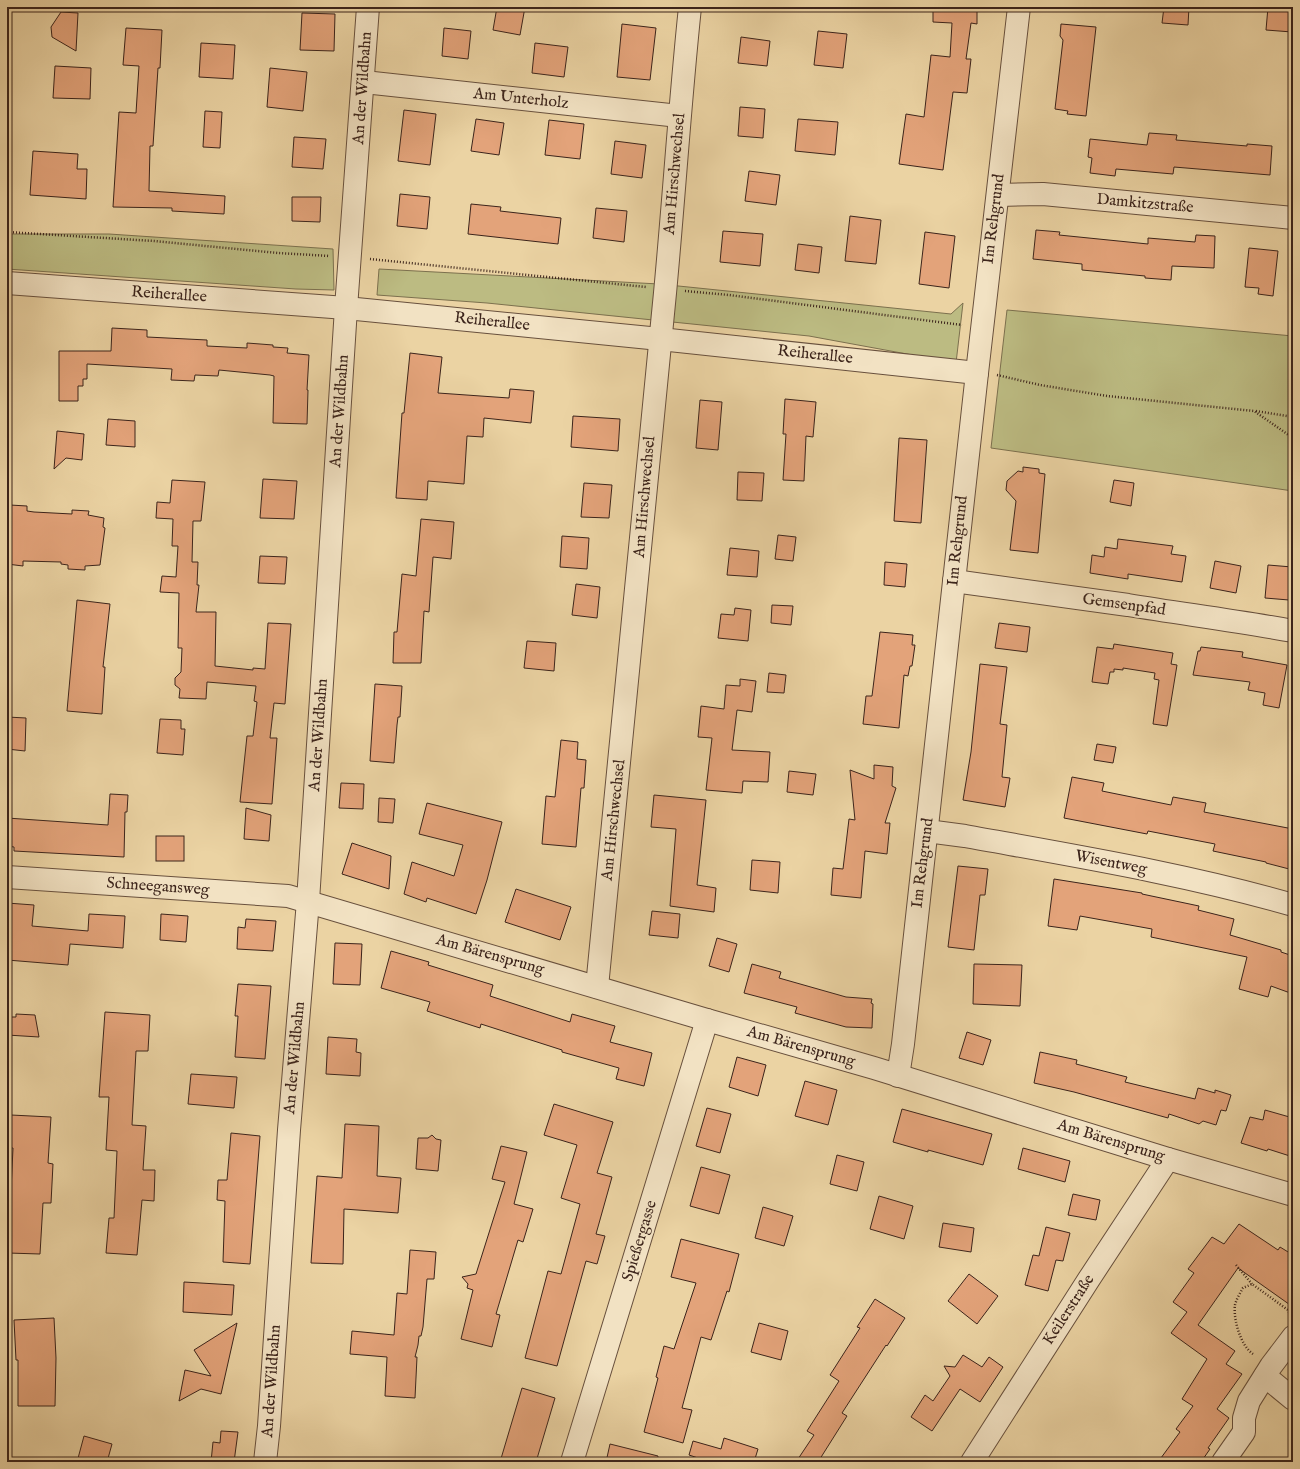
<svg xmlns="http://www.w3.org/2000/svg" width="1300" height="1469" font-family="'IM FELL English',serif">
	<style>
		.green { fill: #bcbb82; stroke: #7c704e }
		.building { fill: #e3a37a; stroke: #3c241b }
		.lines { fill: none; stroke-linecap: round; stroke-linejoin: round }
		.minor-casing { stroke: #68503d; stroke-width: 24 }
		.path { stroke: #3c241b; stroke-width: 2.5; stroke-dasharray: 1 2; stroke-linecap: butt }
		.minor { stroke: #f2e2c3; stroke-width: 22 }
		.labels { text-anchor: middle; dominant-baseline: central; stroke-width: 4; stroke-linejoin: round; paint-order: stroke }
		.street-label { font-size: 16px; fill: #3c241b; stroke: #f2e2c3 }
	</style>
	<rect width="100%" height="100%" fill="#ebd3a3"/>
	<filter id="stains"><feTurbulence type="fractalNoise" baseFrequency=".005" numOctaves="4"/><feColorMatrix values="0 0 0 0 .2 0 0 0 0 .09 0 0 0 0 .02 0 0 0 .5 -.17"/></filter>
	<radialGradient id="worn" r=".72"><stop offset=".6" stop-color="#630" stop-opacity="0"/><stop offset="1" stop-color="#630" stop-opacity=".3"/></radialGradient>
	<!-- green -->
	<g class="green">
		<polygon points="7,234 109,234 333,249 334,290 296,289 7,269"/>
		<polygon points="379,269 659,284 951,314 963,303 956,363 809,336 487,303 377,295"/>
		<polygon points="1007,310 1293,336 1293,491 991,448"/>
	</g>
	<!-- building -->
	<g class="building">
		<polygon points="497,7 525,7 520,35 493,30"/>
		<polygon points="933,7 977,7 977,24 971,23 966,59 971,59 967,93 953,92 943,170 899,164 906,114 924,117 931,55 950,57 952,23 933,22"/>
		<polygon points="1164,7 1189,7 1188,25 1162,23"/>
		<polygon points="1268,7 1293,7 1292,32 1266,30"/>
		<polygon points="61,12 78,13 76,51 52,37 51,27"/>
		<polygon points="302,13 335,14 334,51 300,50"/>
		<polygon points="622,24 656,28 650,80 617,77"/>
		<polygon points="1061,24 1096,27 1086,116 1067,114 1068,111 1055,109 1063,40 1060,36"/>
		<polygon points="126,28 162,30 160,68 158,68 153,146 150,146 149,191 225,196 224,214 172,211 172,208 113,207 119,112 136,113 139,66 123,65"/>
		<polygon points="444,28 471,31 468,59 442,56"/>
		<polygon points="818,31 847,34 843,68 814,65"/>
		<polygon points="741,37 770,41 767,66 738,63"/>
		<polygon points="201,43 235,45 233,79 199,77"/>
		<polygon points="535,43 568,47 564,77 532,73"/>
		<polygon points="55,66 91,68 90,99 53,98"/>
		<polygon points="270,68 307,72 303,111 267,107"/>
		<polygon points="740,107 765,109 763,138 738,136"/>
		<polygon points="404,110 436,114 430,165 398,161"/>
		<polygon points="205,111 222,112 220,148 203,147"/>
		<polygon points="476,119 504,123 499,155 471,151"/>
		<polygon points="798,119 838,122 835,155 795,151"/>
		<polygon points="549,120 584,124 580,159 545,155"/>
		<polygon points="1149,133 1177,135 1176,140 1247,146 1247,144 1272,146 1270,175 1174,167 1173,174 1116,169 1115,176 1090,173 1092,158 1088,157 1090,139 1147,145"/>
		<polygon points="294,137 326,139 323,169 292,167"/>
		<polygon points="615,141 646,145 642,178 611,174"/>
		<polygon points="33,151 78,154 77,169 87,169 86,199 30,195"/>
		<polygon points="749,171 780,175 776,205 745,201"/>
		<polygon points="400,194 430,197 427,229 397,226"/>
		<polygon points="292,197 321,197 320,222 292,221"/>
		<polygon points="471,204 501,207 500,211 561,218 558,244 468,234"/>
		<polygon points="596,208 627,211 624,242 593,238"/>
		<polygon points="850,216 881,220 876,264 845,261"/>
		<polygon points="1036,230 1060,232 1059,235 1148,244 1148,238 1195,242 1196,235 1215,236 1214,268 1172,266 1171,280 1145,278 1145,276 1082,270 1082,264 1033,259"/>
		<polygon points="723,231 763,234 760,266 720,262"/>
		<polygon points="925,232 955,236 949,288 919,284"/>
		<polygon points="798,244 822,247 819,273 795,270"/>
		<polygon points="1249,248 1278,251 1273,296 1258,294 1259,288 1245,287"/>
		<polygon points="112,328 147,330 147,337 207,340 207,346 247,348 247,343 273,345 273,347 288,348 287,353 309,355 307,390 308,390 307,424 273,423 274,376 270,375 219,370 218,376 195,375 194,381 171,380 172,369 87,364 87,379 83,379 83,386 78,386 78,401 59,401 59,351 111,351"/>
		<polygon points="410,353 442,357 438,393 509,398 510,389 534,391 531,423 484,418 483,437 467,436 464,484 428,481 427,500 396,498 402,413 404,413"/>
		<polygon points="785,399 816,402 813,437 806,436 804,481 783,480 786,434 783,434"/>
		<polygon points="700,400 722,402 718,450 696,448"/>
		<polygon points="573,416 620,419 618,451 571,447"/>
		<polygon points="108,419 135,421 135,447 106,445"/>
		<polygon points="57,431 84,434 82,460 66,458 54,469"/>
		<polygon points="899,438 927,440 921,523 894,521"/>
		<polygon points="1023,467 1039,469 1039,473 1045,474 1038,553 1010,550 1016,501 1006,490 1007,481 1018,471 1023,472"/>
		<polygon points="738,472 764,473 762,501 737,500"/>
		<polygon points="263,479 297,481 294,519 260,518"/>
		<polygon points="172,480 205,482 201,521 193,521 192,562 198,562 197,585 199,585 196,612 216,612 215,666 253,670 253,668 265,669 268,623 291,624 285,704 274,703 270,738 277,738 272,804 240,802 247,736 253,736 257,702 254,701 256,686 207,682 206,699 179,698 180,689 175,685 175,678 181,672 182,648 178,648 179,593 160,592 162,576 176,577 178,546 172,546 173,519 156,518 157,502 170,503"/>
		<polygon points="1114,480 1134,483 1131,506 1110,502"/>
		<polygon points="584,483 612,485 609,518 581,517"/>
		<polygon points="10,505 27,506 27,511 34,512 72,514 72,510 89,511 88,515 104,518 103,527 105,528 100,565 85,566 85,570 68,569 68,565 61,564 61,562 23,561 23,566 7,564 7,509 10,510"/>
		<polygon points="421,519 454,522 451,559 433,557 429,612 424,611 421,663 393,663 394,632 397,632 402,574 416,576"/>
		<polygon points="778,535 796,537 793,561 775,559"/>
		<polygon points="562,536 589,538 587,569 560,567"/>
		<polygon points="1118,539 1173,546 1171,554 1186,556 1182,582 1128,574 1128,579 1090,573 1092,555 1104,557 1105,547 1117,549"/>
		<polygon points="730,548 759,551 757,577 727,575"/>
		<polygon points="260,556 287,557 285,584 258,583"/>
		<polygon points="1215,561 1241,566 1236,593 1210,588"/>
		<polygon points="885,562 907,564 905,587 884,585"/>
		<polygon points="1268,565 1292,567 1289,600 1265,598"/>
		<polygon points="576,584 600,587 597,618 572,615"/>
		<polygon points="77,600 110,604 103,667 105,667 102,714 67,711"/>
		<polygon points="772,605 793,606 791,625 771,623"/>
		<polygon points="735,608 751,610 748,641 718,638 721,614 734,615"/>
		<polygon points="999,623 1030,627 1027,652 995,648"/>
		<polygon points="880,632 913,635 912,645 915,645 912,666 910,666 908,676 904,675 899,728 863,724 866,696 872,696"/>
		<polygon points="527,641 556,643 554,671 524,668"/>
		<polygon points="1114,644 1173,653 1171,664 1177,665 1167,726 1153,724 1159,680 1154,679 1155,673 1123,668 1123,670 1114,669 1114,672 1110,672 1108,684 1092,682 1097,647 1113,649"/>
		<polygon points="1201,647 1243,652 1242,657 1287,665 1279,708 1263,705 1265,693 1248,690 1250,682 1193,675 1198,651 1200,651"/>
		<polygon points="980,664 1007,667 1000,724 1007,725 1002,777 1010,778 1005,807 963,800 971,752"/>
		<polygon points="769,673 786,675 784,693 767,692"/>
		<polygon points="740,679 756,681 752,712 737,710 732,750 770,752 768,782 743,781 742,793 706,790 712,738 698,737 701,706 724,709 726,685 740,686"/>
		<polygon points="375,684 402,686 400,717 398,717 397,725 394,763 370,761"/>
		<polygon points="7,717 26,718 25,751 7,749"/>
		<polygon points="160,719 181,720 181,729 185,729 183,755 157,753"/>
		<polygon points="561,740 578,742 577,759 586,760 584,788 581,788 576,847 542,844 546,796 555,797"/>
		<polygon points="1097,744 1116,747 1113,763 1094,760"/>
		<polygon points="874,765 893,767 892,786 896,788 885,823 890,823 887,854 865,851 861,898 831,895 833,868 843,869 849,819 855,820 850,770 874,779"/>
		<polygon points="789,771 816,774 813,795 787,792"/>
		<polygon points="1072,777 1104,783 1102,791 1171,805 1173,797 1206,803 1204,812 1293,829 1293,870 1266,863 1266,862 1213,851 1215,844 1148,831 1147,834 1064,818"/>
		<polygon points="341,783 364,784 363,809 339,808"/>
		<polygon points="110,794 128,795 127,812 125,812 124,857 14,851 14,847 7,846 7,818 108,825"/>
		<polygon points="654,795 706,800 697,885 716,888 714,912 670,906 676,829 651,827"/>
		<polygon points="379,798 395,799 393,823 378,822"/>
		<polygon points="427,803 502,822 487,880 476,914 427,898 426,902 404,894 412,862 454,876 463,845 419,834"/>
		<polygon points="246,808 271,815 269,841 244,839"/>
		<rect x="156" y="836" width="28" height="25"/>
		<polygon points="352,843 391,856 389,889 342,874"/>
		<polygon points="752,860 780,862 778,893 750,890"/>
		<polygon points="958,866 988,869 985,895 980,895 974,950 948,947"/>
		<polygon points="1054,879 1142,893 1142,894 1199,906 1198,910 1234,919 1230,935 1281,950 1281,952 1293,956 1293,994 1271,986 1268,997 1239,989 1247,957 1151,937 1152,929 1080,916 1077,930 1048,926"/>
		<polygon points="516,889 571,907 560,940 505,922"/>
		<polygon points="7,903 34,905 32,926 88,931 89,914 125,916 123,948 70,944 68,965 7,960"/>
		<polygon points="652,911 680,914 678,938 649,935"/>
		<polygon points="161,914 188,916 186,942 160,940"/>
		<polygon points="246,919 276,921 273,951 237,949 238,927 245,928"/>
		<polygon points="717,938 737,944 729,972 709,966"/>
		<polygon points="335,943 362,944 360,985 333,984"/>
		<polygon points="391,951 429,962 428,965 493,985 490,996 570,1022 572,1014 615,1026 610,1042 652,1053 644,1086 616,1079 619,1068 562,1052 562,1050 481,1024 480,1028 427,1011 430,1002 381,988"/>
		<polygon points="752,964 781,972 779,978 846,997 872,999 871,1003 873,1004 872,1028 846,1027 795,1013 797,1007 744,993"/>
		<polygon points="974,964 1022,965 1020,1006 973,1004"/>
		<polygon points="238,984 271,986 265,1059 235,1057 238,1016 235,1016"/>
		<polygon points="105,1012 150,1015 148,1051 136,1051 132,1125 146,1126 143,1170 155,1170 154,1201 142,1200 137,1255 106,1253 109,1218 114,1218 117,1151 106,1150 109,1097 99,1097"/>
		<polygon points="16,1014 35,1015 39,1037 7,1035 7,1017 16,1017"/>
		<polygon points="967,1032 991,1040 983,1065 959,1058"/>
		<polygon points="328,1037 357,1039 356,1052 361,1053 360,1076 326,1074"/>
		<polygon points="1040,1052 1077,1060 1076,1064 1127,1077 1125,1082 1195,1099 1198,1088 1215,1093 1215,1090 1231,1095 1226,1111 1221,1110 1216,1125 1203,1121 1199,1124 1169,1114 1168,1118 1074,1092 1034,1083"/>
		<polygon points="737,1057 766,1065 758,1096 729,1087"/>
		<polygon points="191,1074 237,1077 234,1108 188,1104"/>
		<polygon points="805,1081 837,1090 828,1125 795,1116"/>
		<polygon points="554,1104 613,1122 597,1173 612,1177 596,1234 605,1236 597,1264 586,1261 557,1366 525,1358 548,1271 561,1274 580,1204 561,1198 577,1145 544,1135"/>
		<polygon points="707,1108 731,1114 720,1153 696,1146"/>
		<polygon points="902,1109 992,1134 983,1165 928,1150 928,1152 893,1142"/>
		<polygon points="1265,1110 1293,1118 1293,1157 1268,1149 1267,1151 1241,1143 1250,1117 1263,1120"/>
		<polygon points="11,1115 51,1117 48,1163 53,1164 51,1203 43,1203 40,1254 8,1253 13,1148 9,1148"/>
		<polygon points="345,1124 379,1126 377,1176 401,1178 398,1213 344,1209 343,1264 311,1263 317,1176 342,1178"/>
		<polygon points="231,1133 260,1136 250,1264 223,1262 225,1201 217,1200 218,1180 227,1180"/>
		<polygon points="432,1135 436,1139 441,1140 438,1171 416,1169 418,1138 428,1138"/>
		<polygon points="501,1146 527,1152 514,1204 533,1209 523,1242 518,1240 496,1314 500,1315 492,1347 461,1339 473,1290 467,1288 468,1284 462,1277 476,1274 505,1182 492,1179"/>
		<polygon points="1023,1148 1070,1161 1065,1182 1018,1169"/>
		<polygon points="837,1155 864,1162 857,1191 830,1184"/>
		<polygon points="701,1167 730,1175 719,1214 690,1206"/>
		<polygon points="1073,1194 1100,1200 1096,1220 1068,1215"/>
		<polygon points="879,1196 913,1206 904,1239 870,1229"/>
		<polygon points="763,1207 793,1216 784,1246 755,1238"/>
		<polygon points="943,1223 974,1228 971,1252 939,1247"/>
		<polygon points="1239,1224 1278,1250 1280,1247 1293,1255 1293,1307 1238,1268 1198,1325 1235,1351 1226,1364 1242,1374 1217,1409 1229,1418 1208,1448 1210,1449 1201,1462 1158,1462 1180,1432 1176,1429 1193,1406 1182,1399 1207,1359 1171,1333 1187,1312 1173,1302 1194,1273 1188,1269 1212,1237 1224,1244"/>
		<polygon points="1046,1227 1070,1233 1063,1261 1056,1260 1048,1291 1025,1285 1033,1255 1039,1256"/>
		<polygon points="681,1239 739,1254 729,1292 727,1291 711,1340 701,1337 682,1408 692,1410 683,1443 644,1432 658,1378 656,1377 664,1346 674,1349 696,1283 671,1277"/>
		<polygon points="410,1250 436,1252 434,1279 427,1279 423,1327 421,1336 419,1336 418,1345 415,1357 417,1357 415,1398 385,1396 387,1357 350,1354 352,1331 394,1335 397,1293 407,1294"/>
		<polygon points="969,1274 998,1296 977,1324 948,1301"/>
		<polygon points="184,1282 234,1285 232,1315 183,1312"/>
		<polygon points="875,1299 905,1318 887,1346 886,1345 842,1413 847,1416 818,1462 796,1462 814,1435 807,1431 839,1381 830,1375 860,1328 857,1327"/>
		<polygon points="54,1318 56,1358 55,1406 18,1406 18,1360 16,1360 14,1320"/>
		<polygon points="237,1323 221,1394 201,1389 179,1401 185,1370 211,1376 194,1350"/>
		<polygon points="759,1323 788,1331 781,1360 751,1352"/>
		<polygon points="963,1355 982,1367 989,1357 1003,1367 980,1402 960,1389 932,1431 911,1417 925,1395 933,1401 950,1376 944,1366 955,1367"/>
		<polygon points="522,1388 555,1398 536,1462 500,1462"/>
		<polygon points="221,1431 238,1432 234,1462 211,1462 213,1442 220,1443"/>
		<polygon points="84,1436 112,1444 107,1462 77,1462"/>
		<polygon points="724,1438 758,1449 754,1462 710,1462 689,1455 693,1441 721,1449"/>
		<polygon points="610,1444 658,1456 657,1462 606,1462"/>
	</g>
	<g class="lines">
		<!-- minor casing -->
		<g class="minor-casing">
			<g id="minor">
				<polyline points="364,82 679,116"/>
				<polyline points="998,195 1043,194 1293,218"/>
				<polyline points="7,283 346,308 660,339 977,373"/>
				<path d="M 954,581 L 1128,605 C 1183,614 1238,621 1293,631"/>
				<path d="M 927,831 L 965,836 C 1075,856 1186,874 1293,905"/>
				<polyline points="7,877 288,896 707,1020 874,1068 1168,1159 1293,1195"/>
				<path d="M 597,987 C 619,755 642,524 665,293 C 674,197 680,102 690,7"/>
				<polyline points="898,1076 903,1044 977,373 1019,7"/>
				<polyline points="1265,1376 1293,1399"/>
				<polyline points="265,1462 269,1426 289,1130 308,901 346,308 368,7"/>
				<polyline points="572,1462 707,1020"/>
				<polyline points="972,1462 1089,1279 1168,1159"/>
				<polyline points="1223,1462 1244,1432 1244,1418 1249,1401 1271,1366 1293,1337"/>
			</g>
		</g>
		<!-- path -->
		<g class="path">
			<polyline points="7,232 154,241 278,253 330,256"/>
			<polyline points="370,259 646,287"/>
			<polyline points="685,291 729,295 962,325"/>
			<polyline points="997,375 1040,385 1107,396 1254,411 1293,438"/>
			<polyline points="1256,411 1293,417"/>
			<polyline points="1236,1265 1252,1284"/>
			<path d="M 1253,1354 C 1241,1346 1233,1320 1235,1305 C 1236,1300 1240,1293 1243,1288 L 1252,1284 L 1288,1310 L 1291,1317"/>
		</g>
		<!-- minor -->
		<use href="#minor" class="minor"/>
	</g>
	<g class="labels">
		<!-- street labels -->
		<g class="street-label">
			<text transform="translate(363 88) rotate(-86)">An der Wildbahn</text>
			<text transform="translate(521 99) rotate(6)">Am Unterholz</text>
			<text transform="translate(675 174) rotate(-85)">Am Hirschwechsel</text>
			<text transform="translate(1145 204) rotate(5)">Damkitzstraße</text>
			<text transform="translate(994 219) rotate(-83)">Im Rehgrund</text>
			<text transform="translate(169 295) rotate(4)">Reiherallee</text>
			<text transform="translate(492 322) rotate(6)">Reiherallee</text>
			<text transform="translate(815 355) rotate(6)">Reiherallee</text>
			<text transform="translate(340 411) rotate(-86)">An der Wildbahn</text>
			<text transform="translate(645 497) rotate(-85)">Am Hirschwechsel</text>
			<text transform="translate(958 541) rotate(-84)">Im Rehgrund</text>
			<text transform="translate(1124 605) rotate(8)">Gemsenpfad</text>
			<text transform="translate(319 735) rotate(-86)">An der Wildbahn</text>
			<text transform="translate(614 820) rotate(-84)">Am Hirschwechsel</text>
			<text transform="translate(923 863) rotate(-83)">Im Rehgrund</text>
			<text transform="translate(1111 863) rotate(11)">Wisentweg</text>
			<text transform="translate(158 887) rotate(4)">Schneegansweg</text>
			<text transform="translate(490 955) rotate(16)">Am Bärensprung</text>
			<text transform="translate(801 1047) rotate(16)">Am Bärensprung</text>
			<text transform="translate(295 1058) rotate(-85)">An der Wildbahn</text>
			<text transform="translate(1111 1141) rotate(17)">Am Bärensprung</text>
			<text transform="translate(640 1241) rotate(-73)">Spießergasse</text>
			<text transform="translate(1069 1310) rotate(-57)">Keilerstraße</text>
			<text transform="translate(272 1381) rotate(-86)">An der Wildbahn</text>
		</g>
	</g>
	<!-- margin -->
	<rect width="1300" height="1469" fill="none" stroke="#ebd3a3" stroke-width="24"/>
	<rect x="8" y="8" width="1284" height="1453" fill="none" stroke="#3c241b" stroke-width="2"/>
	<rect x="12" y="12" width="1276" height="1445" fill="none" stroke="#3c241b"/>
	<rect width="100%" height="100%" filter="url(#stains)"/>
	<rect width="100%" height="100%" fill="url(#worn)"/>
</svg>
